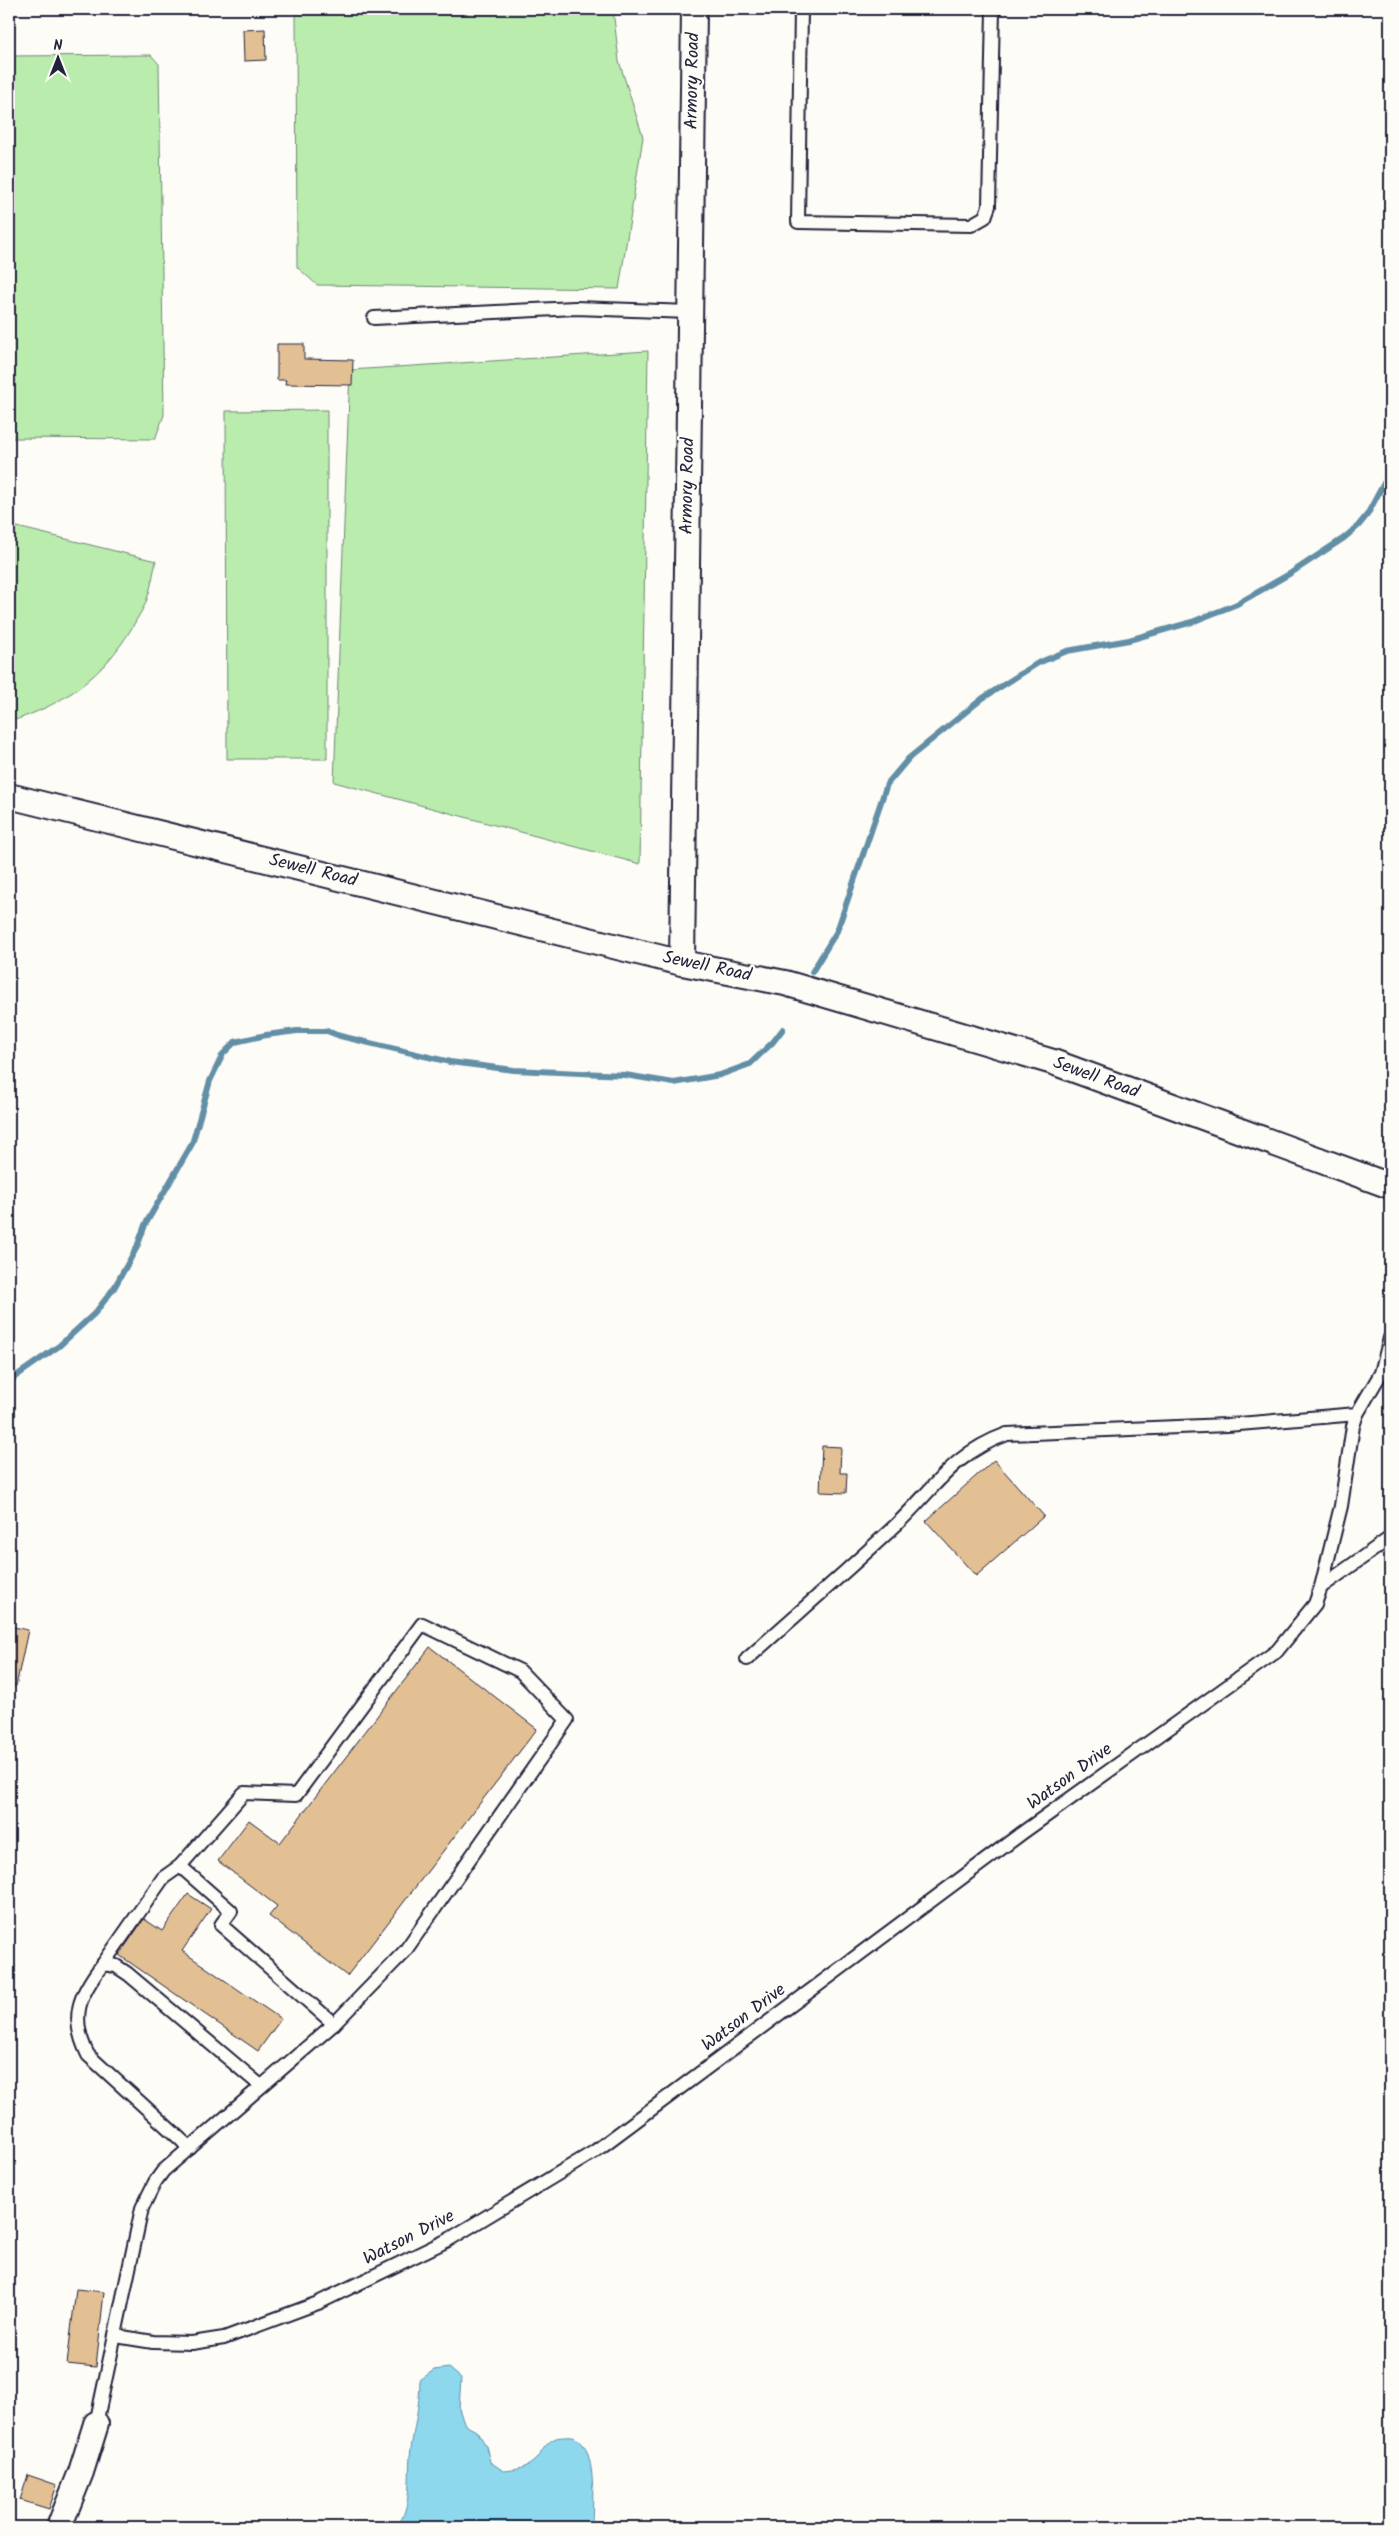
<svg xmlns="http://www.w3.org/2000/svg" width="1399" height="2536" font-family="Kalam,sans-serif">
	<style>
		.green { fill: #baecad; stroke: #6e8774 }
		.water { fill: #8dd8ed; stroke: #628fa6 }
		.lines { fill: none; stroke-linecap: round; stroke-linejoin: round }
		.stream { stroke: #628fa6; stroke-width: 6 }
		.building { fill: #e2c094; stroke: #22223b }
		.lane-casing { stroke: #22223b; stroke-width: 16 }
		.street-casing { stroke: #22223b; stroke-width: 28 }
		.lane { stroke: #fdfcf7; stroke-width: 12 }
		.street { stroke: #fdfcf7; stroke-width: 24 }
		.labels { text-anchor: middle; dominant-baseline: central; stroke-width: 4.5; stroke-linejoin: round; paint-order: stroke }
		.street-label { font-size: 18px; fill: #22223b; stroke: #fdfcf7 }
	</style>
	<rect width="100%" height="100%" fill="#fdfcf7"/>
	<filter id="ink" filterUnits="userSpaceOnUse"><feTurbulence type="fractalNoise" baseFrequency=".02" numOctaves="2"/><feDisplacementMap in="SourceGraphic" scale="10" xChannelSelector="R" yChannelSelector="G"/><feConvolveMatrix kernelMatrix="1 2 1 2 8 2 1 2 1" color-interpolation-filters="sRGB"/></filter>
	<g filter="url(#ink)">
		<!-- green -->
		<g class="green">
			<polygon points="296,9 613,9 619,61 643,137 619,289 317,285 297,267"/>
			<polygon points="151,55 159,64 164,415 155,439 9,438 9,56"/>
			<polygon points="648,351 640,864 334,782 350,370"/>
			<polygon points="327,410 327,759 227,759 226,411"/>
			<path d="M 9,525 L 156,561 C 153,574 151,589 146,602 C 143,610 137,618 133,626 C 103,677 65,704 9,722 Z"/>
		</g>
		<!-- water -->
		<path class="water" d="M 449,2368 L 461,2378 L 459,2409 L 465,2425 L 478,2432 L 486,2446 L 490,2462 L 504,2471 C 514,2470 525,2469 533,2462 C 541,2455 544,2444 554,2439 C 557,2437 562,2437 565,2437 C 600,2432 592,2506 592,2527 L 397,2527 C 412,2505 408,2481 410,2456 C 413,2431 420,2406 420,2380 L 434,2370 Z"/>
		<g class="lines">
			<!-- stream -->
			<g class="stream">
				<polyline points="812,972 837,931 887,784 909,758 983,698 1038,663 1067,651 1129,640 1192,622 1237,604 1291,573 1344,538 1358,526 1367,515 1390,472"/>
				<polyline points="9,1381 59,1346 95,1313 114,1288 137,1247 145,1225 192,1144 210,1081 223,1054 235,1042 266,1035 297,1031 327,1031 340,1036 450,1062 514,1070 625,1075 674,1083 720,1075 750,1064 773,1042 783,1029"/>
			</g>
		</g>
		<!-- building -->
		<g class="building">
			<polygon points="265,29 266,60 244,61 243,30"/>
			<polygon points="277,344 304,344 304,359 353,360 352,385 285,384 286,380 277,380"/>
			<polygon points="822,1446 841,1447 840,1473 847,1473 846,1493 820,1492"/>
			<polygon points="994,1460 1044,1516 976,1576 926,1521"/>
			<polygon points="9,1626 28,1630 16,1686 9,1685"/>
			<polygon points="430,1647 537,1729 347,1976 269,1916 277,1906 218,1861 249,1820 280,1843"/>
			<polygon points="188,1894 211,1909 182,1951 281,2019 258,2051 119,1955 144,1919 162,1931"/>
			<polygon points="76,2289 104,2292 96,2367 67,2364"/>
			<polygon points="28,2475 57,2485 49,2509 20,2500"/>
		</g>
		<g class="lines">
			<!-- lane casing -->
			<g class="lane-casing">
				<g id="lane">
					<polyline points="801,9 798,222 971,225 985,217 989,206 993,9"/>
					<polyline points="374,318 575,308 690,312"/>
					<polyline points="1321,1587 1390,1538"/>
					<path d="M 747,1659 C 797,1614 848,1570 897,1524 C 936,1487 952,1454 1007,1434 L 1227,1425 L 1357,1414"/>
					<polyline points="103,1964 163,1878 180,1866 231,1911 221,1925 334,2024"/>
					<path d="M 190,2148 L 88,2055 C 69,2017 79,1995 103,1964 L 116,1966 L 128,1974 L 261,2086"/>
					<polyline points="116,2336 153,2342 192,2343 224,2338 318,2303 448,2240 594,2152 1022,1833 1277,1651 1315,1604 1321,1587 1341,1506 1353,1426 1357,1414 1381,1373 1390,1338"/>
					<polyline points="96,2424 142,2208 155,2182 163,2171 334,2024 405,1951 567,1720 520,1671 422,1624 296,1795 244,1793 180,1866"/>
				</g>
			</g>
			<!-- street casing -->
			<g class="street-casing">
				<g id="street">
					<polyline points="9,796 682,963 785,983 1053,1062 1390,1186"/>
					<polyline points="682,963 694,9"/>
					<polyline points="59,2527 81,2472 96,2424"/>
				</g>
			</g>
			<!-- lane -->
			<use href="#lane" class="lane"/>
			<!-- street -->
			<use href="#street" class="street"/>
		</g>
	</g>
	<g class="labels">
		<!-- street labels -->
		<g class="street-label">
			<text transform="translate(693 81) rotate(-89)">Armory Road</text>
			<text transform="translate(688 486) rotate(-89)">Armory Road</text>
			<text transform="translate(313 871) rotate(14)">Sewell Road</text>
			<text transform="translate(707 967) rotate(12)">Sewell Road</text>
			<text transform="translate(1096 1078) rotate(20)">Sewell Road</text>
			<text transform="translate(1070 1777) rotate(-36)">Watson Drive</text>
			<text transform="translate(744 2018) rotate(-37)">Watson Drive</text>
			<text transform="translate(409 2238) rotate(-27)">Watson Drive</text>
		</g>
	</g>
	<!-- margin -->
	<rect width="1399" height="2536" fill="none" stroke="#fdfcf7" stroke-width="30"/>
	<rect x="15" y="15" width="1369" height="2506" fill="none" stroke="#22223b" stroke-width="2" filter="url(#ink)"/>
	<!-- north arrow -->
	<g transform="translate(58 58)" stroke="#fdfcf7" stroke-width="4" paint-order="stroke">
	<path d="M0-4L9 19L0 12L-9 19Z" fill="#22223b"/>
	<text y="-8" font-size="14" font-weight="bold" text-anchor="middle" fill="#22223b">N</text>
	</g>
</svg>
